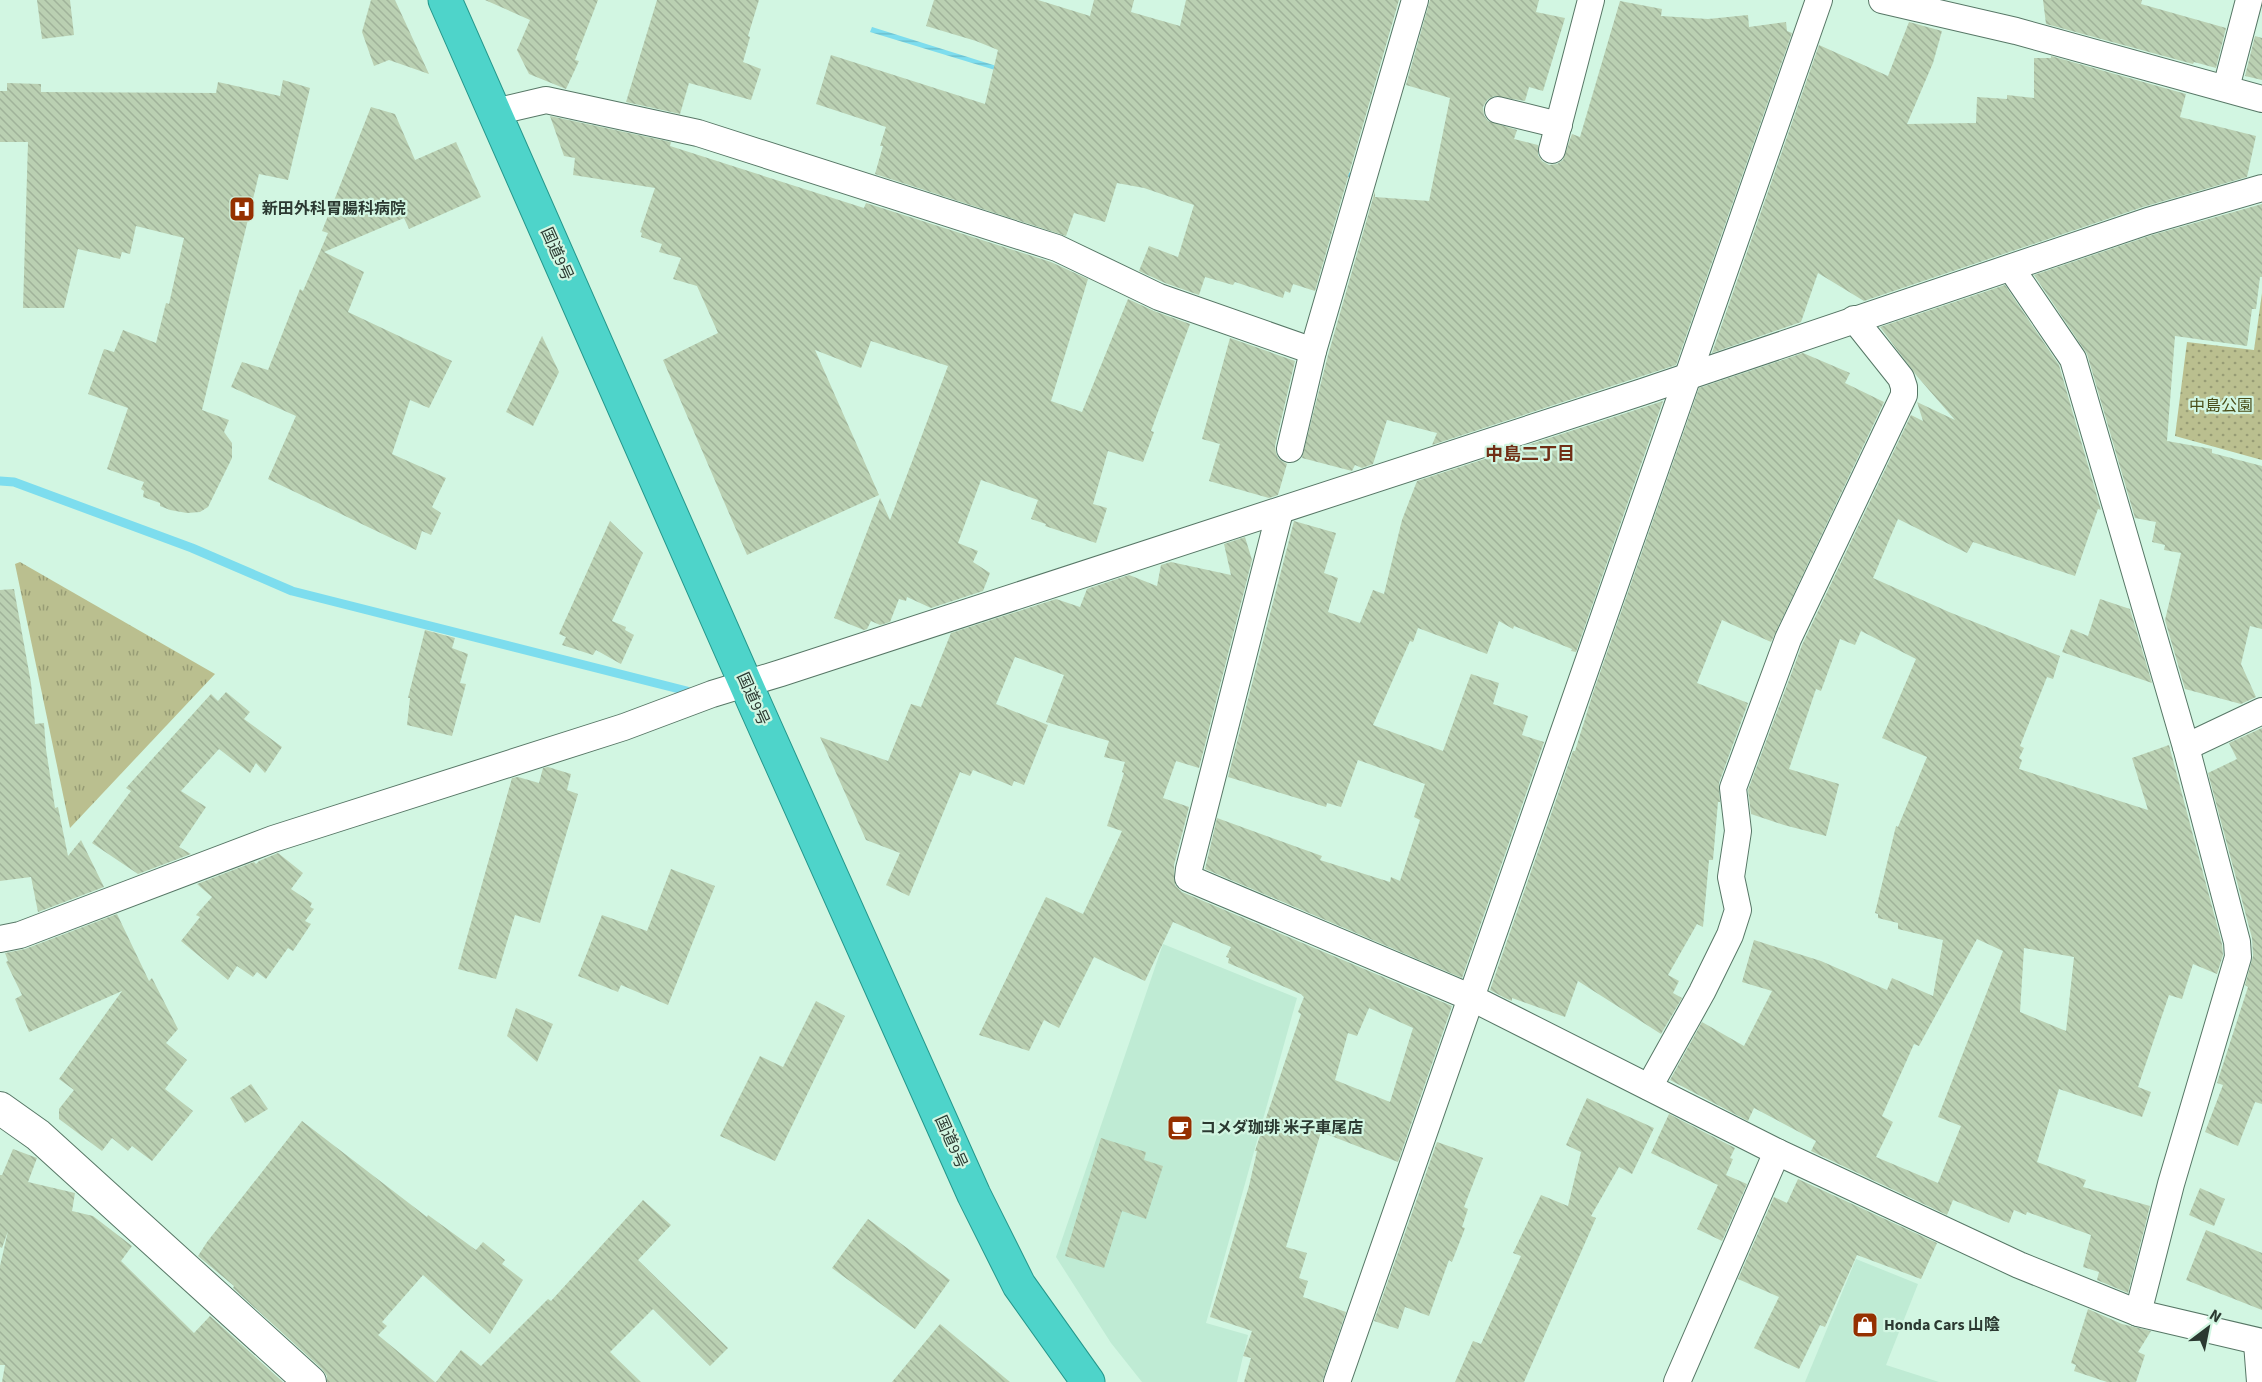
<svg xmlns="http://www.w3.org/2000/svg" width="2262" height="1382" font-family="'Source Sans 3','Noto Sans JP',sans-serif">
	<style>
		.built { fill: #bfebd4 }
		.grass { fill: url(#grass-tufts) }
		.park { fill: url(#park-dots) }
		.water { fill: url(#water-rules) }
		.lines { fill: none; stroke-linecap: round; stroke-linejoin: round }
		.stream { stroke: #7dddee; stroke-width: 9 }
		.building { fill: url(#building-back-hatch); fill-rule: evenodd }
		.minor-casing { stroke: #577766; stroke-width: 28 }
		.tertiary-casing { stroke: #577766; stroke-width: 34 }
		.trunk-casing { stroke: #24978b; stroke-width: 35 }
		.minor { stroke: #fff; stroke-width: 26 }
		.tertiary { stroke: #fff; stroke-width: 32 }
		.trunk { stroke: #4ed4ca; stroke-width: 33 }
		.labels { text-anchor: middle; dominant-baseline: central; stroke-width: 4.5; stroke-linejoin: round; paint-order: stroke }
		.poi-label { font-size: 16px; font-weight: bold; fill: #2b3931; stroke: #d2f6e2; text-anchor: start }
		.street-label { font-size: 16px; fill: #2b3931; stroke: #d2f6e2 }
		.park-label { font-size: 16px; fill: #494d18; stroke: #d2f6e2 }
		.neighbourhood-label { font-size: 18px; font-weight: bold; fill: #702e15; stroke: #d2f6e2 }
	</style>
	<defs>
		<pattern id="grass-tufts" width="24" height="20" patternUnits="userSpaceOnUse" patternTransform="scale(1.5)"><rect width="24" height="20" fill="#babf8f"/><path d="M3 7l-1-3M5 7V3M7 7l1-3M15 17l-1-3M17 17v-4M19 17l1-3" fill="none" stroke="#979c75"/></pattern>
		<pattern id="park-dots" width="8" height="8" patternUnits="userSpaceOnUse" patternTransform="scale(1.5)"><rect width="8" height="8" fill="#babf8f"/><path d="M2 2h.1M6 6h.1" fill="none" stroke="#979c75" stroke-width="1.8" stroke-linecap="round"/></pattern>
		<pattern id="water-rules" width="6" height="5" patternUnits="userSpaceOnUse" patternTransform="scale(1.5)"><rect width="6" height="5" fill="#7dddee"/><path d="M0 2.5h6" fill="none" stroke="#6cbecd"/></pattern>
		<pattern id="building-back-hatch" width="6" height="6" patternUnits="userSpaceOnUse" patternTransform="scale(1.5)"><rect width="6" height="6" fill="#bad0b2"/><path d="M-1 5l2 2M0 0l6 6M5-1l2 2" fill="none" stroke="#a0b39a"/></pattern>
	</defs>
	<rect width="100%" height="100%" fill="#d2f6e2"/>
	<!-- built -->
	<g class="built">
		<polygon points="1163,944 1297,998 1206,1323 1248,1335 1237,1382 1142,1382 1111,1343 1056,1257"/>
		<polygon points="1856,1259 1918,1284 1886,1365 1939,1382 1805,1382"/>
	</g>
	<!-- grass -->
	<polygon class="grass" points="20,562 215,674 70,828 15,564"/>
	<!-- park -->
	<polygon class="park" points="2262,293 2262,460 2175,436 2187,342 2254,350"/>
	<!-- water -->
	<path class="water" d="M 872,27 L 1224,137 L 1351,173 L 1349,177 C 1189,131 1030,80 870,32 Z"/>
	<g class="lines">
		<!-- stream -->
		<polyline class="stream" points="0,481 14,482 192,548 292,591 687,691"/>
	</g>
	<!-- building -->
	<g class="building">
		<polygon points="37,0 70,0 74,35 42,39"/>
		<polygon points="371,0 395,0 429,74 389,60 374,66 362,32"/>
		<polygon points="485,0 598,0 575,60 579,61 566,89 529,74 517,50 530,20"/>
		<polygon points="657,0 759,0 748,36 750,37 743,62 761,69 751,100 689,83 680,114 626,102"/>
		<polygon points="934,0 1038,0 1090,16 1094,0 1134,0 1131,12 1180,26 1186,0 1399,0 1315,291 1293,284 1290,293 1285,291 1283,298 1235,282 1233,285 1205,277 1199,295 1165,283 1139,271 1149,246 1178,257 1194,205 1144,188 1117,183 1105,222 1074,213 1066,236 875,174 883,146 880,146 886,127 816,104 831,55 985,104 998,50 976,41 926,26"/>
		<polygon points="1430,0 1539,0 1536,12 1565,18 1543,91 1529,87 1525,101 1494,96 1487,100 1483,107 1484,115 1488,121 1517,130 1514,139 1538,145 1538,155 1542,161 1549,165 1557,164 1563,160 1572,134 1580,137 1620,1 1662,9 1661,16 1708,19 1748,15 1749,27 1786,22 1787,31 1792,33 1676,365 1432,445 1437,433 1387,420 1373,464 1362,468 1355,465 1352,471 1302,458 1328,355 1375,191 1375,197 1429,201 1450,98 1406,85"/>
		<polygon points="2043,0 2142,0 2141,4 2226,28 2216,68 2194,62 2193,64 2046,24"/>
		<polygon points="1909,22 1942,31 1933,63 1907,124 1976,123 1977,97 2007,99 2007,95 2034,98 2034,58 2051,58 2051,56 2186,94 2180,117 2256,136 2247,177 2143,207 1864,301 1818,273 1801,322 1712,353 1819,45 1888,76"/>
		<polygon points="2255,36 2262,38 2262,80 2245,76"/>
		<polygon points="283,80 310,88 288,180 259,174 202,410 229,420 224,432 232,443 232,458 208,507 200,512 187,513 170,510 160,506 160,503 143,497 144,491 141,489 144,482 107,469 128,408 88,394 104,349 114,352 123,330 156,343 166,303 169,304 184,238 136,226 130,254 122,252 120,259 78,249 64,308 23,308 28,142 0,142 0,91 7,91 7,83 41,84 41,92 216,93 218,82 280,96"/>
		<polygon points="371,107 395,114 415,160 456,142 481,197 409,229 404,218 324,252 364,272 348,312 452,361 429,408 410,400 392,454 446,478 432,507 441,513 431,535 422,531 416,550 268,479 296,416 231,387 242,362 268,370 300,289 303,291 328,233 322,231"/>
		<polygon points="550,116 671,142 670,146 864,208 866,203 1051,262 1088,279 1051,401 1082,412 1128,299 1154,311 1190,324 1151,431 1154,432 1143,462 1108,451 1093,504 1107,508 1096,543 1045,526 1046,524 1031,519 1038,500 981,480 958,543 978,551 973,562 990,573 983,591 931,608 907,597 906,601 899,599 890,622 880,625 871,621 867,629 864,630 834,618 880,498 890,520 948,366 871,341 861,368 815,350 879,495 747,555 663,360 718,333 697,286 673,279 681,258 659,252 662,244 641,237 642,233 640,232 655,188 573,175 575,158 564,156"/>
		<polygon points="2262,204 2262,277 2260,277 2256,309 2252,309 2247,346 2175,336 2167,441 2212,449 2212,453 2262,466 2262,629 2250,626 2241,664 2256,697 2241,704 2185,689 2165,620 2181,553 2164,550 2165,545 2152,542 2156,522 2135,518 2087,354 2034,275 2152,235"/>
		<path d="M 2005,285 L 2059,365 L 2101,510 L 2098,509 L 2075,576 L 1973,542 L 1967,553 L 1898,519 L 1873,578 L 1949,612 L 2060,656 L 2053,679 L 2047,677 L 2020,746 L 2024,748 L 2019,758 L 2022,760 L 2019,769 L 2148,810 L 2132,758 L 2169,745 L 2222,944 L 2223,955 L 2217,974 L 2193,964 L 2182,999 L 2169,995 L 2138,1087 L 2151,1092 L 2142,1117 L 2059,1089 L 2037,1162 L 2086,1180 L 2083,1187 L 2150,1206 L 2128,1293 L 2097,1280 L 2099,1272 L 2083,1267 L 2091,1235 L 2027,1212 L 2026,1215 L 2014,1210 L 2009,1223 L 1953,1200 L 1947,1215 L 1811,1151 L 1816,1141 L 1754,1108 L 1748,1121 L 1670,1080 L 1702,1022 L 1744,1046 L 1772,991 L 1742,982 L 1754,940 L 1821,961 L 1887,990 L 1892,978 L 1933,996 L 1943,940 L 1898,929 L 1898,923 L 1878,918 L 1878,914 L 1875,913 L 1896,826 L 1898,827 L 1927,757 L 1882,738 L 1916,659 L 1861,631 L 1855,645 L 1840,639 L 1821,691 L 1816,689 L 1789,769 L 1839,784 L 1826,836 L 1784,825 L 1751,814 L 1748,790 L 1802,645 L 1911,415 L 1923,421 L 1917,402 L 1955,420 L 1916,375 L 1880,327 ZM 1977,939 L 2003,951 L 1938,1117 L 1961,1126 L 1938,1183 L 1876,1157 L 1893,1122 L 1882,1116 L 1914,1044 L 1919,1046 ZM 2024,948 L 2074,957 L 2066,1031 L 2020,1012 Z"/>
		<polygon points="542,336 559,372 533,426 506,412"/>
		<polygon points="1230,338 1295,361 1275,446 1276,453 1279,459 1287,464 1278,495 1269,498 1209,481 1220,444 1202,439"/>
		<polygon points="1803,353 1850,373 1845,383 1884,402 1771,642 1722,620 1697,683 1748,703 1719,783 1720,802 1718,802 1713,860 1709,860 1703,927 1697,924 1668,975 1679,981 1673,993 1682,998 1661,1034 1578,981 1565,1017 1512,998 1512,1001 1505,998 1490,990 1573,751 1575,751 1593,693 1699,388"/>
		<polygon points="1663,401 1576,652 1571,651 1572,649 1514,626 1513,629 1499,621 1487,654 1418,628 1413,642 1410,641 1373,725 1443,751 1471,674 1499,683 1493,704 1528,716 1522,735 1544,742 1462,978 1205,869 1217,818 1322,856 1320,860 1390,882 1391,877 1400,881 1420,820 1414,817 1425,784 1358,760 1341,807 1327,803 1326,807 1228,777 1294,521 1336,533 1324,573 1338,578 1328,612 1360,623 1373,590 1384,594 1402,520 1417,481"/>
		<polygon points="610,521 643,553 612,621 626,627 625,630 634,635 621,664 596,650 593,655 562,645 566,637 559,634"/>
		<path d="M 1245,537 L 1252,560 L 1199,768 L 1176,761 L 1163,798 L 1189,807 L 1174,865 L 1175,885 L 1182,892 L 1452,1006 L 1398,1162 L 1321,1132 L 1286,1247 L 1307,1253 L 1299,1278 L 1308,1281 L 1303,1297 L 1346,1312 L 1322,1382 L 1244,1382 L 1251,1358 L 1243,1356 L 1252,1331 L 1210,1317 L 1249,1186 L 1257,1151 L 1255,1151 L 1301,1014 L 1298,1012 L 1304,997 L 1301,994 L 1228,963 L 1229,958 L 1226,957 L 1231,947 L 1173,922 L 1145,981 L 1094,957 L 1059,1028 L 1044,1020 L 1029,1051 L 979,1035 L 1046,897 L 1083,914 L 1122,831 L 1107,826 L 1124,773 L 1122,772 L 1125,762 L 1104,757 L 1109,741 L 1046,722 L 1064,675 L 1015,657 L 996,704 L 1048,725 L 1024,785 L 1014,781 L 1012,786 L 973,770 L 970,776 L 960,772 L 909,896 L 886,885 L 900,853 L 866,840 L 820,737 L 888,761 L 911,704 L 921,707 L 951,633 L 1056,599 L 1080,607 L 1087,589 L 1129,575 L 1157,586 L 1161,565 L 1171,562 L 1231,575 L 1224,544 ZM 1369,1008 L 1413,1028 L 1390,1102 L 1335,1080 L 1348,1033 L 1357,1036 Z"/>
		<polygon points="14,589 31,683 35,724 44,723 46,749 55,808 58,807 68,856 81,840 104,887 38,912 31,877 0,881 0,590"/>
		<polygon points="2100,599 2130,609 2152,683 2062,652 2071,629 2088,636"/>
		<polygon points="425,630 455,638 452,648 468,654 460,683 466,684 452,736 407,725 410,698 408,698"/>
		<polygon points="226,692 250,712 244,719 282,747 265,773 256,763 250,773 219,749 181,791 206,807 179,847 191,854 138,874 92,843 131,791 126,788 211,694 218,701"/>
		<polygon points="2262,728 2262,1104 2255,1102 2238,1146 2205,1132 2223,1085 2217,1083 2248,987 2245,985 2253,956 2252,938 2208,773 2237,759 2229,743"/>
		<polygon points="548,767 571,774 567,790 578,794 540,923 515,915 496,979 458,969 512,778 518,777 539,783 543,768"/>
		<polygon points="278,853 303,873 291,889 312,903 310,907 314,909 305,921 311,924 293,951 288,948 266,979 257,972 253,977 237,966 228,980 181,941 200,917 196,915 212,897 197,884 254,862 256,864 259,861"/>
		<polygon points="671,869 715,886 668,1005 621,985 618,992 578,976 602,915 647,931"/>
		<polygon points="117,914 149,981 152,978 178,1029 166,1043 187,1060 165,1089 193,1111 152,1161 132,1146 128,1151 112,1138 102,1151 59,1119 59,1109 74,1090 59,1079 122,991 29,1032 15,999 22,995 6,962 8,961 5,953 25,949"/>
		<polygon points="816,1001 845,1016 775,1161 720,1136 760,1056 783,1067"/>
		<polygon points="516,1008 553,1024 537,1062 507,1036"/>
		<polygon points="251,1084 268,1109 245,1123 230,1098"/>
		<polygon points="1587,1098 1654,1128 1632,1174 1619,1167 1591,1216 1596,1218 1524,1382 1455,1382 1473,1341 1481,1344 1521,1256 1513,1253 1541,1195 1568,1206 1581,1152 1566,1145"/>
		<polygon points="1669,1114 1735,1148 1730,1158 1733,1159 1726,1175 1747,1184 1722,1241 1697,1229 1718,1185 1651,1153"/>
		<polygon points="302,1121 427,1217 428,1215 476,1250 483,1242 505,1260 502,1264 523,1280 490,1334 423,1275 382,1322 387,1326 378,1335 435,1382 327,1382 327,1376 322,1369 233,1288 234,1286 198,1256 207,1242"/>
		<polygon points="1101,1138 1146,1152 1144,1160 1163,1166 1146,1219 1122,1211 1104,1268 1065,1256"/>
		<polygon points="1437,1142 1483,1158 1464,1207 1468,1209 1462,1227 1465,1228 1452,1262 1449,1260 1429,1316 1405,1307 1398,1329 1374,1321"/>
		<polygon points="13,1149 37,1158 28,1182 75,1193 72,1211 93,1216 132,1246 121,1261 194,1333 210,1316 283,1382 2,1382 5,1365 0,1365 0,1266 8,1231 2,1248 0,1247 0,1175 2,1175"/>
		<polygon points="1798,1179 1937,1243 1921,1279 1857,1255 1825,1327 1820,1325 1799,1369 1754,1348 1779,1297 1738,1279 1774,1197 1787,1203"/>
		<polygon points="2200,1188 2225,1199 2214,1226 2189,1215"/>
		<polygon points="643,1200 671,1225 638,1260 728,1348 710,1366 653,1309 610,1352 641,1382 436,1382 461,1350 481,1366 548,1299 551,1301"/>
		<polygon points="868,1219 950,1280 915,1329 832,1268"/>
		<polygon points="2206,1230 2262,1253 2262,1310 2186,1280"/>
		<polygon points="2088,1309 2122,1324 2151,1331 2138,1352 2145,1355 2136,1382 2107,1382 2074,1371 2076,1365 2071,1363"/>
		<polygon points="940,1324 1010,1382 892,1382"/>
	</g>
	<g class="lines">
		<!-- minor casing -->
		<g class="minor-casing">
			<g id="minor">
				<polyline points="1882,0 2016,31 2262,99"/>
				<polyline points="2226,88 2249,0"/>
				<polyline points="1498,110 1559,125"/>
				<polyline points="495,112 546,100 698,133 1057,248 1159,297 1313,351"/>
				<polyline points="1552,150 1591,0"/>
				<polyline points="2011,268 2073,359 2186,747 2237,942 2238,957 2171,1184 2138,1313"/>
				<polyline points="1290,449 1313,351 1415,0"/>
				<polyline points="1280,511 1189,869 1188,878 1472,998 1777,1152 2019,1265 2138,1313 2262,1342"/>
				<polyline points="2186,747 2262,711"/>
				<polyline points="0,939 20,935 273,839 624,727 712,694 781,673 1642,392 2148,221 2262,188"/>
				<polyline points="1649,1087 1702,992 1730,935 1738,910 1731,877 1738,831 1733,788 1788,639 1904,395 1904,387 1901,378 1854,319"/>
				<polyline points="2257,1343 2260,1382"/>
				<polyline points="1337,1382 1819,0"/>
				<polyline points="1677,1382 1777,1152"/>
			</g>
		</g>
		<!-- tertiary casing -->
		<g class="tertiary-casing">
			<polyline id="tertiary" points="0,1108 38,1135 310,1382"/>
		</g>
		<!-- trunk casing -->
		<g class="trunk-casing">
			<polyline id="trunk" points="445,0 756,707 974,1195 1019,1285 1088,1382"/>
		</g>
		<!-- minor -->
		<use href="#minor" class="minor"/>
		<!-- tertiary -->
		<use href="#tertiary" class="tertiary"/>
		<!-- trunk -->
		<use href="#trunk" class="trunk"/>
	</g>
	<!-- icons -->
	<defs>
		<g id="hospital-square" transform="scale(1.35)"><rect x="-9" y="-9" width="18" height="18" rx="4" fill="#953000" stroke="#d2f6e2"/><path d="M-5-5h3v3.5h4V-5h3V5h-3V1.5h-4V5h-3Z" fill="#fff"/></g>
		<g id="cafe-square" transform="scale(1.35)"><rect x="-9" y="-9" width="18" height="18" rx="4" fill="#953000" stroke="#d2f6e2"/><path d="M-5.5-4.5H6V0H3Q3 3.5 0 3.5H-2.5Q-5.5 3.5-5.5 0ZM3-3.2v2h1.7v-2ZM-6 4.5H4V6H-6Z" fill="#fff"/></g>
		<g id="shop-square" transform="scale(1.35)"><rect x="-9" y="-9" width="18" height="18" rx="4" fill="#953000" stroke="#d2f6e2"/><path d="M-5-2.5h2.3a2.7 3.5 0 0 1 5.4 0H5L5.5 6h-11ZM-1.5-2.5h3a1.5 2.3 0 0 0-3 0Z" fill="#fff"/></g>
	</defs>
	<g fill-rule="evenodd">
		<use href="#hospital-square" x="242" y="209"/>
		<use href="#cafe-square" x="1180" y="1128"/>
		<use href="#shop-square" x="1865" y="1325"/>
	</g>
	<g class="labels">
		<!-- poi labels -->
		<g class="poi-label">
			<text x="262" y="209">新田外科胃腸科病院</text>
			<text x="1200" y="1128">コメダ珈琲 米子車尾店</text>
			<text x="1884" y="1325">Honda Cars 山陰</text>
		</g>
		<!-- street labels -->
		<g class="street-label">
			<text transform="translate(557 254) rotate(66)">国道9号</text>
			<text transform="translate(753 699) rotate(66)">国道9号</text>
			<text transform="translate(951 1142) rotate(66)">国道9号</text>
		</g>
		<!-- park labels -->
		<g class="park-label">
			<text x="2221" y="406">中島公園</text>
		</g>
		<!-- neighbourhood labels -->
		<g class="neighbourhood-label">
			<text x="1530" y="454">中島二丁目</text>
		</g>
	</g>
	<!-- north arrow -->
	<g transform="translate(2208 1328) rotate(32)" stroke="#d2f6e2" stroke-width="4.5" paint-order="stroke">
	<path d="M0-4.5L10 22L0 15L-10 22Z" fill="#2b3931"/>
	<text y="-9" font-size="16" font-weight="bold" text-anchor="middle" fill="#2b3931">N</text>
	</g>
</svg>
